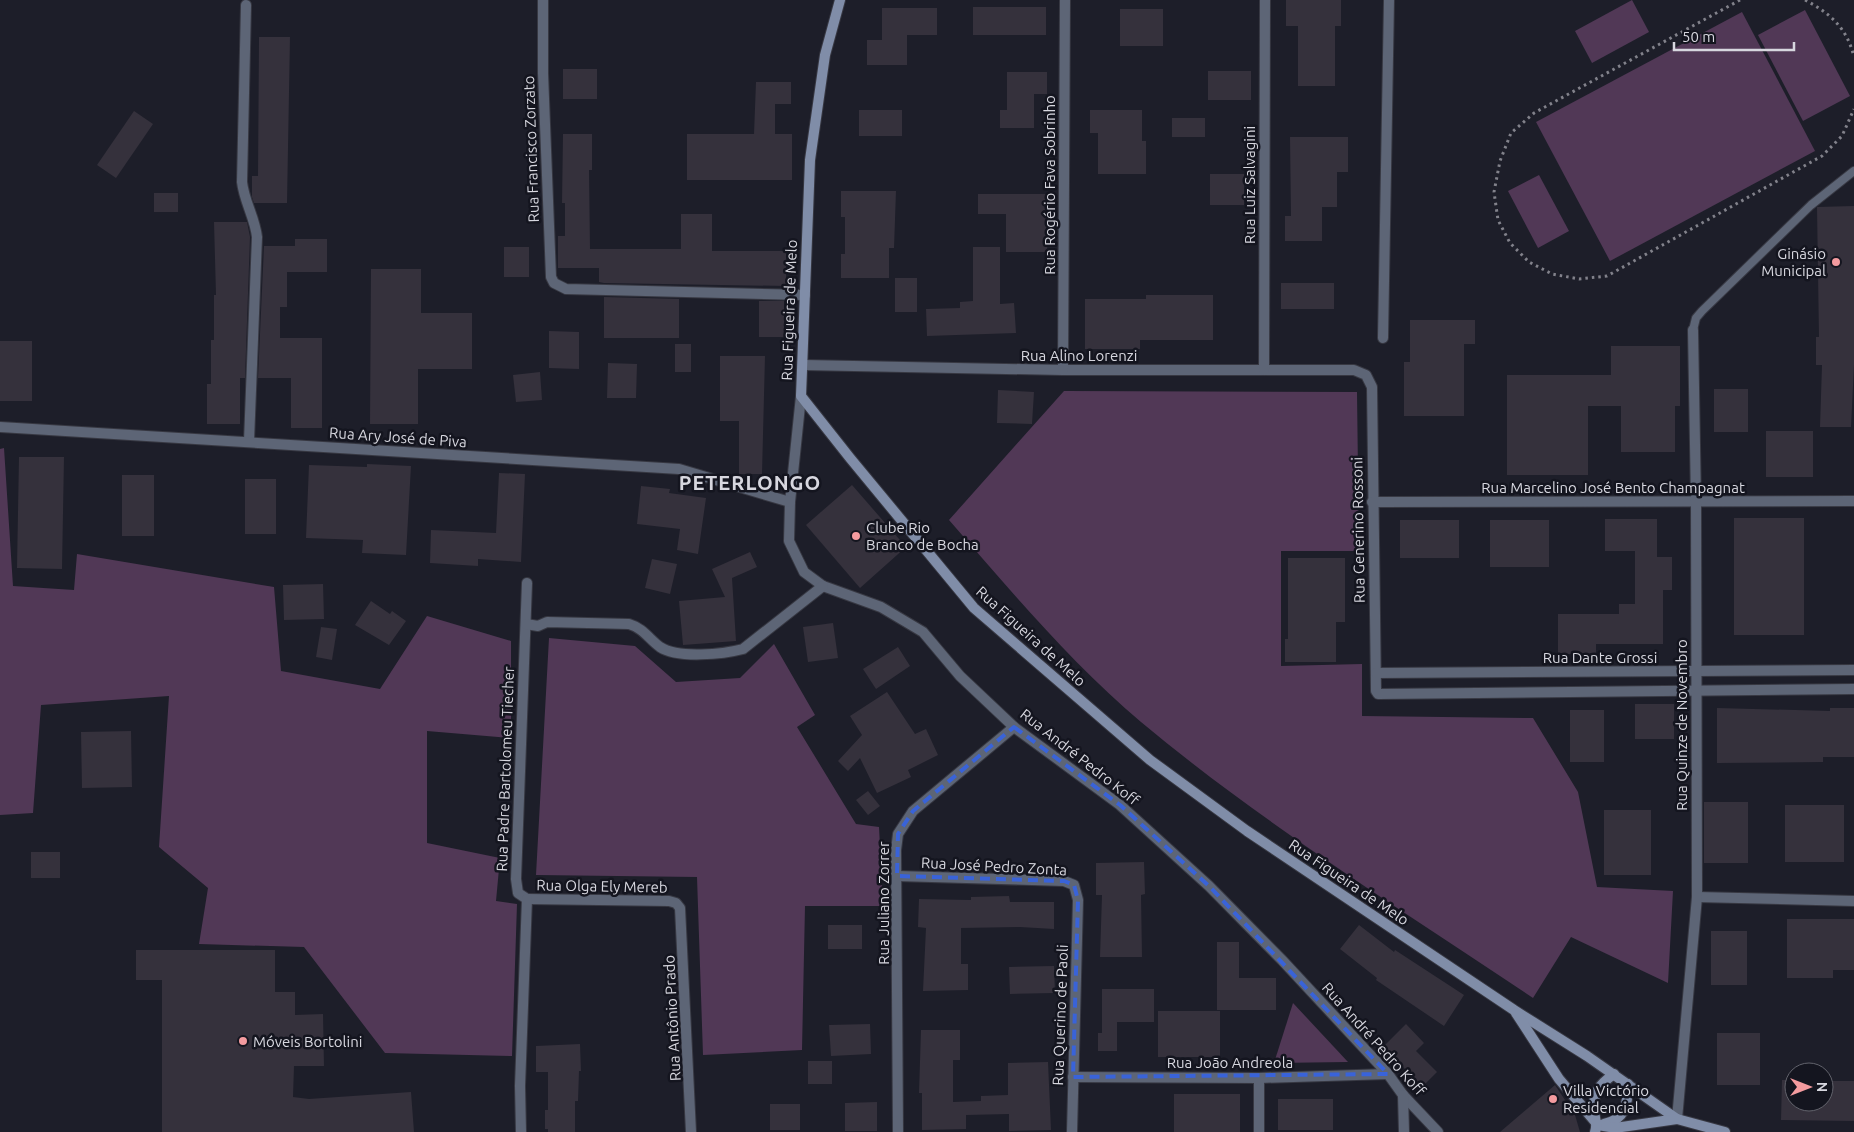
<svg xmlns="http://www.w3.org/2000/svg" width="1854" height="1132" font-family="Ubuntu,sans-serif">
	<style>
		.green { fill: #513856 }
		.building { fill: #35313c }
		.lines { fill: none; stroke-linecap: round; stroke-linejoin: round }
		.lane-casing { stroke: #373842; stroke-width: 10 }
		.street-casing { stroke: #373842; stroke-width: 12 }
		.secondary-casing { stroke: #373842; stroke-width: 12 }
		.path { stroke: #82828b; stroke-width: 3; stroke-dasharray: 2.5 4; stroke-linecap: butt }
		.lane { stroke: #5d6576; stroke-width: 8 }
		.street { stroke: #5d6576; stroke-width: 10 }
		.secondary { stroke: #808da8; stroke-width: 10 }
		.marked { fill: none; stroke: #3963d9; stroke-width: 4; stroke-dasharray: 10 6; stroke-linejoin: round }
		.poi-dot { fill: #f49b9f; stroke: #14151f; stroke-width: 2 }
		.labels { text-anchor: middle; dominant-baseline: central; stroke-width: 5; stroke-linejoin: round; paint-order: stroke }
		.street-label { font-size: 15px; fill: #d7d7df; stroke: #14151f }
		.poi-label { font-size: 15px; fill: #d7d7df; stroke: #14151f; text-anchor: start }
		.district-label { font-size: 20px; font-weight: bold; letter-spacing: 1px; fill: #d7d7df; stroke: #14151f }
	</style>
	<rect width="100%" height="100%" fill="#1d1e29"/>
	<!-- green -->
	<g class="green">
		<polygon points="1632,0 1649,32 1592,63 1575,31"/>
		<polygon points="1805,10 1850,96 1803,121 1758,35"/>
		<polygon points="1742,12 1815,151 1610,261 1536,122"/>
		<polygon points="1539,175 1569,231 1538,248 1508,191"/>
		<path d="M 1064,391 L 1357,392 L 1359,551 L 1281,551 L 1281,666 L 1362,664 L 1362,716 L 1533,718 L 1578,792 L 1597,887 L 1673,891 L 1668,983 L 1571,937 L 1533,998 C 1401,909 1263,824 1141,722 C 1070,662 1010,590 949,520 Z"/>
		<polygon points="4,448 13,586 74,590 77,554 274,587 281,671 380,689 427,616 511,641 511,738 427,731 427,843 500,858 496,901 517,904 512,1056 385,1053 304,947 199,944 208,888 159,847 169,696 41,705 33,813 0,815 0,449"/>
		<polygon points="549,638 635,646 676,682 740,678 774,644 815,715 797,727 856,824 879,827 883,906 805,906 802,1050 703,1055 697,877 536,875"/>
		<polygon points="1293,1003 1348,1062 1274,1063"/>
	</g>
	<!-- building -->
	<g class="building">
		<polygon points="1286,0 1341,0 1341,26 1335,26 1335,86 1298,86 1298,26 1286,26"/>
		<rect x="973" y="7" width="73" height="28"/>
		<polygon points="882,8 937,8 937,35 907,35 907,65 867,65 867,40 882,40"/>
		<rect x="1120" y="9" width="43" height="37"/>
		<polygon points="259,37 290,37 287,203 254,203 252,197 252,176 258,176"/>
		<rect x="563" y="69" width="34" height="30"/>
		<rect x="1208" y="71" width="43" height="29"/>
		<polygon points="1007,72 1047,72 1047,94 1034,94 1034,128 1000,128 1000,110 1007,110"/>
		<polygon points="756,82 791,82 791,104 775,104 775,134 792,134 792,180 687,180 687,134 754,134"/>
		<rect x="859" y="110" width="43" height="26"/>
		<polygon points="1090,110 1142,110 1142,141 1146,141 1146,174 1098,174 1098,133 1090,133"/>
		<polygon points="134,111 153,124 116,178 97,165"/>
		<rect x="1172" y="118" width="33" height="19"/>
		<polygon points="563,134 592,134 592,170 589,170 590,249 681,249 681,214 712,214 712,251 786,251 786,286 604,283 599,282 599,268 558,268 558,236 565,236 565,203 562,203"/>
		<polygon points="1290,137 1348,137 1348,172 1337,172 1337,207 1322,207 1322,241 1285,241 1285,216 1291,216"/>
		<rect x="1210" y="174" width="34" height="31"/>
		<polygon points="841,191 896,191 894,248 889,248 889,278 841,278 841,254 845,254 845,217 841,217"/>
		<rect x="154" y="193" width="24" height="19"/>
		<polygon points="978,194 1050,194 1047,252 1006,252 1006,214 978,214"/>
		<polygon points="1854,206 1854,365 1851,427 1820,427 1822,365 1816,365 1816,337 1819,337 1817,207"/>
		<polygon points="214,222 247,222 250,237 245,378 240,378 240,424 207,424 207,384 211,384 211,340 214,340 214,295 216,295"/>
		<polygon points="295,239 327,239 327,272 287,272 287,307 280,307 280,338 322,338 322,428 291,428 291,378 258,378 264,246 295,246"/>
		<rect x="504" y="247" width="25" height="30"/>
		<polygon points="973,247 1000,247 1000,304 1014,303 1016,333 927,336 926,309 960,308 960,302 973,301"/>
		<polygon points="371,269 421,269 421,313 472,313 472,369 418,369 418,424 370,424"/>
		<rect x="895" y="278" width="22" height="34"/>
		<rect x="1281" y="283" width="53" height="26"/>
		<polygon points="1146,295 1213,295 1213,340 1140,340 1140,349 1085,349 1085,299 1146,299"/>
		<polygon points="604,297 679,299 679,338 604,338"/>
		<rect x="759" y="301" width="25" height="36"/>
		<polygon points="1410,320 1475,320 1475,344 1464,344 1464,416 1404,416 1404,362 1410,362"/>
		<polygon points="549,331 579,332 579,369 549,368"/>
		<rect x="0" y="341" width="32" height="60"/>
		<rect x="675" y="344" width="16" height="28"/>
		<polygon points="1611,346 1680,346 1680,406 1675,406 1675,452 1621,452 1621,406 1588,406 1588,475 1507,475 1507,375 1611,375"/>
		<polygon points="720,356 765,356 762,474 739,474 739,421 720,421"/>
		<polygon points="608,363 637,364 636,398 607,398"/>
		<polygon points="540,372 542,400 516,402 513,375"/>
		<rect x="1714" y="389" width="34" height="43"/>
		<polygon points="998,390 1034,392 1032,424 997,423"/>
		<rect x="1766" y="431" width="47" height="46"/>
		<polygon points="19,457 64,457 62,569 17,568"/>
		<polygon points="367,464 411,466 406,555 362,553 363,540 306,538 309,465 367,467"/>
		<polygon points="499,473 525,474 521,562 478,559 478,566 430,563 431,530 496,533"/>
		<rect x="122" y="475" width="32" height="61"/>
		<rect x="245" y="479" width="31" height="55"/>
		<polygon points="852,485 906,547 860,588 806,525"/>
		<polygon points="641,486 670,489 669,493 706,498 698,554 677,550 680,529 637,524"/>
		<rect x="1734" y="518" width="70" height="117"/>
		<polygon points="1605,519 1657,519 1657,557 1672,557 1672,590 1663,590 1663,644 1596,644 1596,654 1558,654 1558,614 1619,614 1619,604 1635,604 1635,551 1605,551"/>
		<rect x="1400" y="520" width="59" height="38"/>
		<rect x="1490" y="520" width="59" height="47"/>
		<polygon points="750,552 757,567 732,578 736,641 683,645 679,601 725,597 712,569"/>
		<polygon points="1288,558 1345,558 1345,622 1336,622 1336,662 1285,662 1285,639 1288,639"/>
		<polygon points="652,559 677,564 670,594 645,588"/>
		<polygon points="323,584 324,619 284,620 283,585"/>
		<polygon points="371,601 390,614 392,611 406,621 389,645 355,625"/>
		<polygon points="833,623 838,658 808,662 803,627"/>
		<polygon points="321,627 337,629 332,660 316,657"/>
		<polygon points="898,647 910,666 876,689 863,669"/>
		<polygon points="887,692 915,734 926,729 938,755 908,770 911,777 877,793 860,758 848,771 838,761 862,735 850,716"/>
		<rect x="1635" y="704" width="39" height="35"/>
		<polygon points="1717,708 1830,711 1830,708 1854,708 1854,757 1823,757 1823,762 1717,763"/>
		<rect x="1570" y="710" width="34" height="52"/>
		<polygon points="131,731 132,787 82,788 81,732"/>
		<polygon points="868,791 880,806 868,815 856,800"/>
		<rect x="1704" y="802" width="44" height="61"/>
		<rect x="1785" y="805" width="59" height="57"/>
		<rect x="1604" y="810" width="47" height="65"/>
		<rect x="31" y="852" width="29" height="26"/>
		<polygon points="1144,862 1145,894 1141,895 1142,957 1100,957 1102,895 1096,895 1096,863"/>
		<polygon points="1009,896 1010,902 1054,902 1054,929 1020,927 961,928 961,964 968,964 968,990 923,991 926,928 918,927 919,899 971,900 971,897"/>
		<polygon points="1787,919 1854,919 1854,970 1833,970 1833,978 1787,978"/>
		<rect x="828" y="925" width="34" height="24"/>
		<polygon points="1359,925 1394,952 1395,950 1464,995 1444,1026 1376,980 1377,978 1340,949"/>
		<rect x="1711" y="931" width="36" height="54"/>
		<polygon points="1217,942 1239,942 1239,978 1276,978 1276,1010 1217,1010"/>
		<polygon points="136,950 275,950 275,992 295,992 295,1015 323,1014 324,1066 294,1066 293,1097 309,1099 411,1092 414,1132 162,1132 162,980 136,980"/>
		<polygon points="1054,966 1055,993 1010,994 1009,967"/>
		<polygon points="1102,989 1154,989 1154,1022 1117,1022 1117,1051 1098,1051 1098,1033 1102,1033"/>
		<rect x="1158" y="1011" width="62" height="46"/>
		<polygon points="870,1024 871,1054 831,1056 829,1025"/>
		<polygon points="1406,1024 1424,1043 1416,1051 1437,1072 1420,1089 1405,1073 1407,1071 1383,1047"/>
		<polygon points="921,1030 960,1030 960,1060 953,1060 953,1102 981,1101 981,1096 1008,1095 1008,1063 1048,1062 1051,1130 1009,1131 1009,1114 966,1115 966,1129 922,1130 922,1093 919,1093"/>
		<rect x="1717" y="1033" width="43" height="52"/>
		<polygon points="580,1044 581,1071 579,1071 578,1101 575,1101 575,1132 548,1132 548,1129 545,1129 545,1110 548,1110 548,1072 536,1072 536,1046"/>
		<rect x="808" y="1061" width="24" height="23"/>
		<polygon points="1782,1080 1794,1080 1794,1102 1824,1102 1824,1081 1854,1081 1854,1121 1781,1120"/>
		<polygon points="1555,1085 1575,1115 1580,1132 1500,1132"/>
		<rect x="1174" y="1094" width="66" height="38"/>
		<rect x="1278" y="1099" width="55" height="31"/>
		<polygon points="877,1102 877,1131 845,1131 845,1103"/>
		<rect x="770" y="1104" width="30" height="26"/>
	</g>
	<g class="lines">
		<!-- lane casing -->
		<g class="lane-casing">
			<polyline id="lane" points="1693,330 1696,318 1702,311 1811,205 1854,171"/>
		</g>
		<!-- street casing -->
		<g class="street-casing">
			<g id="street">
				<polyline points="543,0 543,73 551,277 554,283 566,289 805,295"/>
				<path d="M 246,5 L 242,182 C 244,201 255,218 257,237 L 249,441"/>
				<polyline points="1383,338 1389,0"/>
				<polyline points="803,365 1063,370 1354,370 1366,375 1372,387 1376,691 1378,694 1854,689"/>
				<polyline points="1063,370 1065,0"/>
				<polyline points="1264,370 1265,0"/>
				<polyline points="801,396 790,502 789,541 804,572 823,586 881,607 923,632 960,676 1014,727 1120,805 1209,886 1282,960 1388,1074 1403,1095 1438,1132"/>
				<polyline points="0,427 679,469 790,502"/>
				<polyline points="1372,502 1854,501"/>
				<polyline points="527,583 516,879 518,893 527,899"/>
				<path d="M 526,624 L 538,626 L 547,622 L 629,624 C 643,628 649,639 660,647 C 678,659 724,654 743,649 L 823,586"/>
				<polyline points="1376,673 1854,670"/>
				<polyline points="897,876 1064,881 1074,885 1078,900 1072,1132"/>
				<polyline points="1697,897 1854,901"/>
				<polyline points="527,899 669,901 676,903 680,908 691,1132"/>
				<polyline points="1073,1077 1259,1078 1388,1074"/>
				<polyline points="1259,1078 1259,1132"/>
				<polyline points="1403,1095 1404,1132"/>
				<polyline points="1677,1119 1697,897 1696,502 1693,330"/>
				<polyline points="521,1132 520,1086 527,899"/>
				<polyline points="898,1132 896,850 898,834 913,811 1014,727"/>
			</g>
		</g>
		<!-- secondary casing -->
		<g class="secondary-casing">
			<g id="secondary">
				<polyline points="840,0 825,55 810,160 801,396 850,458 974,608 1150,760 1247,831 1514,1010 1587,1056 1677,1119 1725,1132"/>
				<polyline points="1516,1013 1559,1079 1598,1125"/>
				<path d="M 1604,1124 C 1625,1120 1628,1104 1628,1084"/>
				<polyline points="1598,1125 1615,1128 1677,1119"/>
				<path d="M 1595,1132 C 1598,1124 1595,1120 1594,1112 C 1592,1093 1600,1084 1614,1074"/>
			</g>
		</g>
		<!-- path -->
		<g class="path">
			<polyline points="1740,0 1534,113 1511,133 1500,161 1494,192 1498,220 1510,243 1529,262 1552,274 1579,279 1607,276 1822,156 1842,136 1854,109"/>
			<path d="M 1805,0 C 1830,13 1847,28 1854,57"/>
		</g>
		<!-- lane -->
		<use href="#lane" class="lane"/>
		<!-- street -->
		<use href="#street" class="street"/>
		<!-- secondary -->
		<use href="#secondary" class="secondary"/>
	</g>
	<!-- marked area -->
	<path class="marked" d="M 1014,727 L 1120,805 L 1209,886 L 1388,1074 L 1073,1077 L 1078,900 L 1074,885 L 1064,881 L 897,876 L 898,834 L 913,811 Z"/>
	<!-- markers -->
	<g class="poi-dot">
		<circle cx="1836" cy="262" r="5"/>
		<circle cx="856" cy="536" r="5"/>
		<circle cx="243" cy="1041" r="5"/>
		<circle cx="1553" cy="1099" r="5"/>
	</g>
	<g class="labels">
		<!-- street labels -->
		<g class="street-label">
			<text transform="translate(531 149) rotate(-92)">Rua Francisco Zorzato</text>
			<text transform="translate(1049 185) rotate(-90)">Rua Rogério Fava Sobrinho</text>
			<text transform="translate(1249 185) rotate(-90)">Rua Luiz Salvagini</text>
			<text transform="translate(789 310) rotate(-88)">Rua Figueira de Melo</text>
			<text x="1079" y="355">Rua Alino Lorenzi</text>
			<text transform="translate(398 437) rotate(4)">Rua Ary José de Piva</text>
			<text x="1613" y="487">Rua Marcelino José Bento Champagnat</text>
			<text transform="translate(1358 530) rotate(-91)">Rua Generino Rossoni</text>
			<text transform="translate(1031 636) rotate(42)">Rua Figueira de Melo</text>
			<text x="1600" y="657">Rua Dante Grossi</text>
			<text transform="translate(1681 725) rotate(-90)">Rua Quinze de Novembro</text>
			<text transform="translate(1080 757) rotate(38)">Rua André Pedro Koff</text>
			<text transform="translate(505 769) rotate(-88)">Rua Padre Bartolomeu Tiecher</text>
			<text transform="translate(994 866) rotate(3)">Rua José Pedro Zonta</text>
			<text transform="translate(1349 882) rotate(34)">Rua Figueira de Melo</text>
			<text transform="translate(602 886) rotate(1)">Rua Olga Ely Mereb</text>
			<text transform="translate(883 903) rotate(-90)">Rua Juliano Zorrer</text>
			<text transform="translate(1060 1015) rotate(-88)">Rua Querino de Paoli</text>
			<text transform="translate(672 1018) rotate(-93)">Rua Antônio Prado</text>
			<text transform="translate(1374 1039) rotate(48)">Rua André Pedro Koff</text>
			<text x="1230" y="1062">Rua João Andreola</text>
		</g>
		<!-- poi labels -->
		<g class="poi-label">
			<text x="1826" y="253" text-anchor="end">Ginásio<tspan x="1826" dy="17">Municipal</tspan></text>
			<text x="866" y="527">Clube Rio<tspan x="866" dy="17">Branco de Bocha</tspan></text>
			<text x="253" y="1041">Móveis Bortolini</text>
			<text x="1563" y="1090">Villa Victório<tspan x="1563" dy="17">Residencial</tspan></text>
		</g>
		<!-- district labels -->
		<g class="district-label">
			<text x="750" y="482">PETERLONGO</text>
		</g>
	</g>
	<!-- north arrow -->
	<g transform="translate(1809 1087) rotate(90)"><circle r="24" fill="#14151f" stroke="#62636c"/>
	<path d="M0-4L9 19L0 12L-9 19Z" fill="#f49b9f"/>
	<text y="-8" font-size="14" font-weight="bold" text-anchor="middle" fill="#d7d7df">N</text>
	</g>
	<!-- scale -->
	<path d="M1674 42v8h120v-8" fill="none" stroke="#d7d7df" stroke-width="2.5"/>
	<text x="1682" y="42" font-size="15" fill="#d7d7df" stroke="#14151f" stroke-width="4" paint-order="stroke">50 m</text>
</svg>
